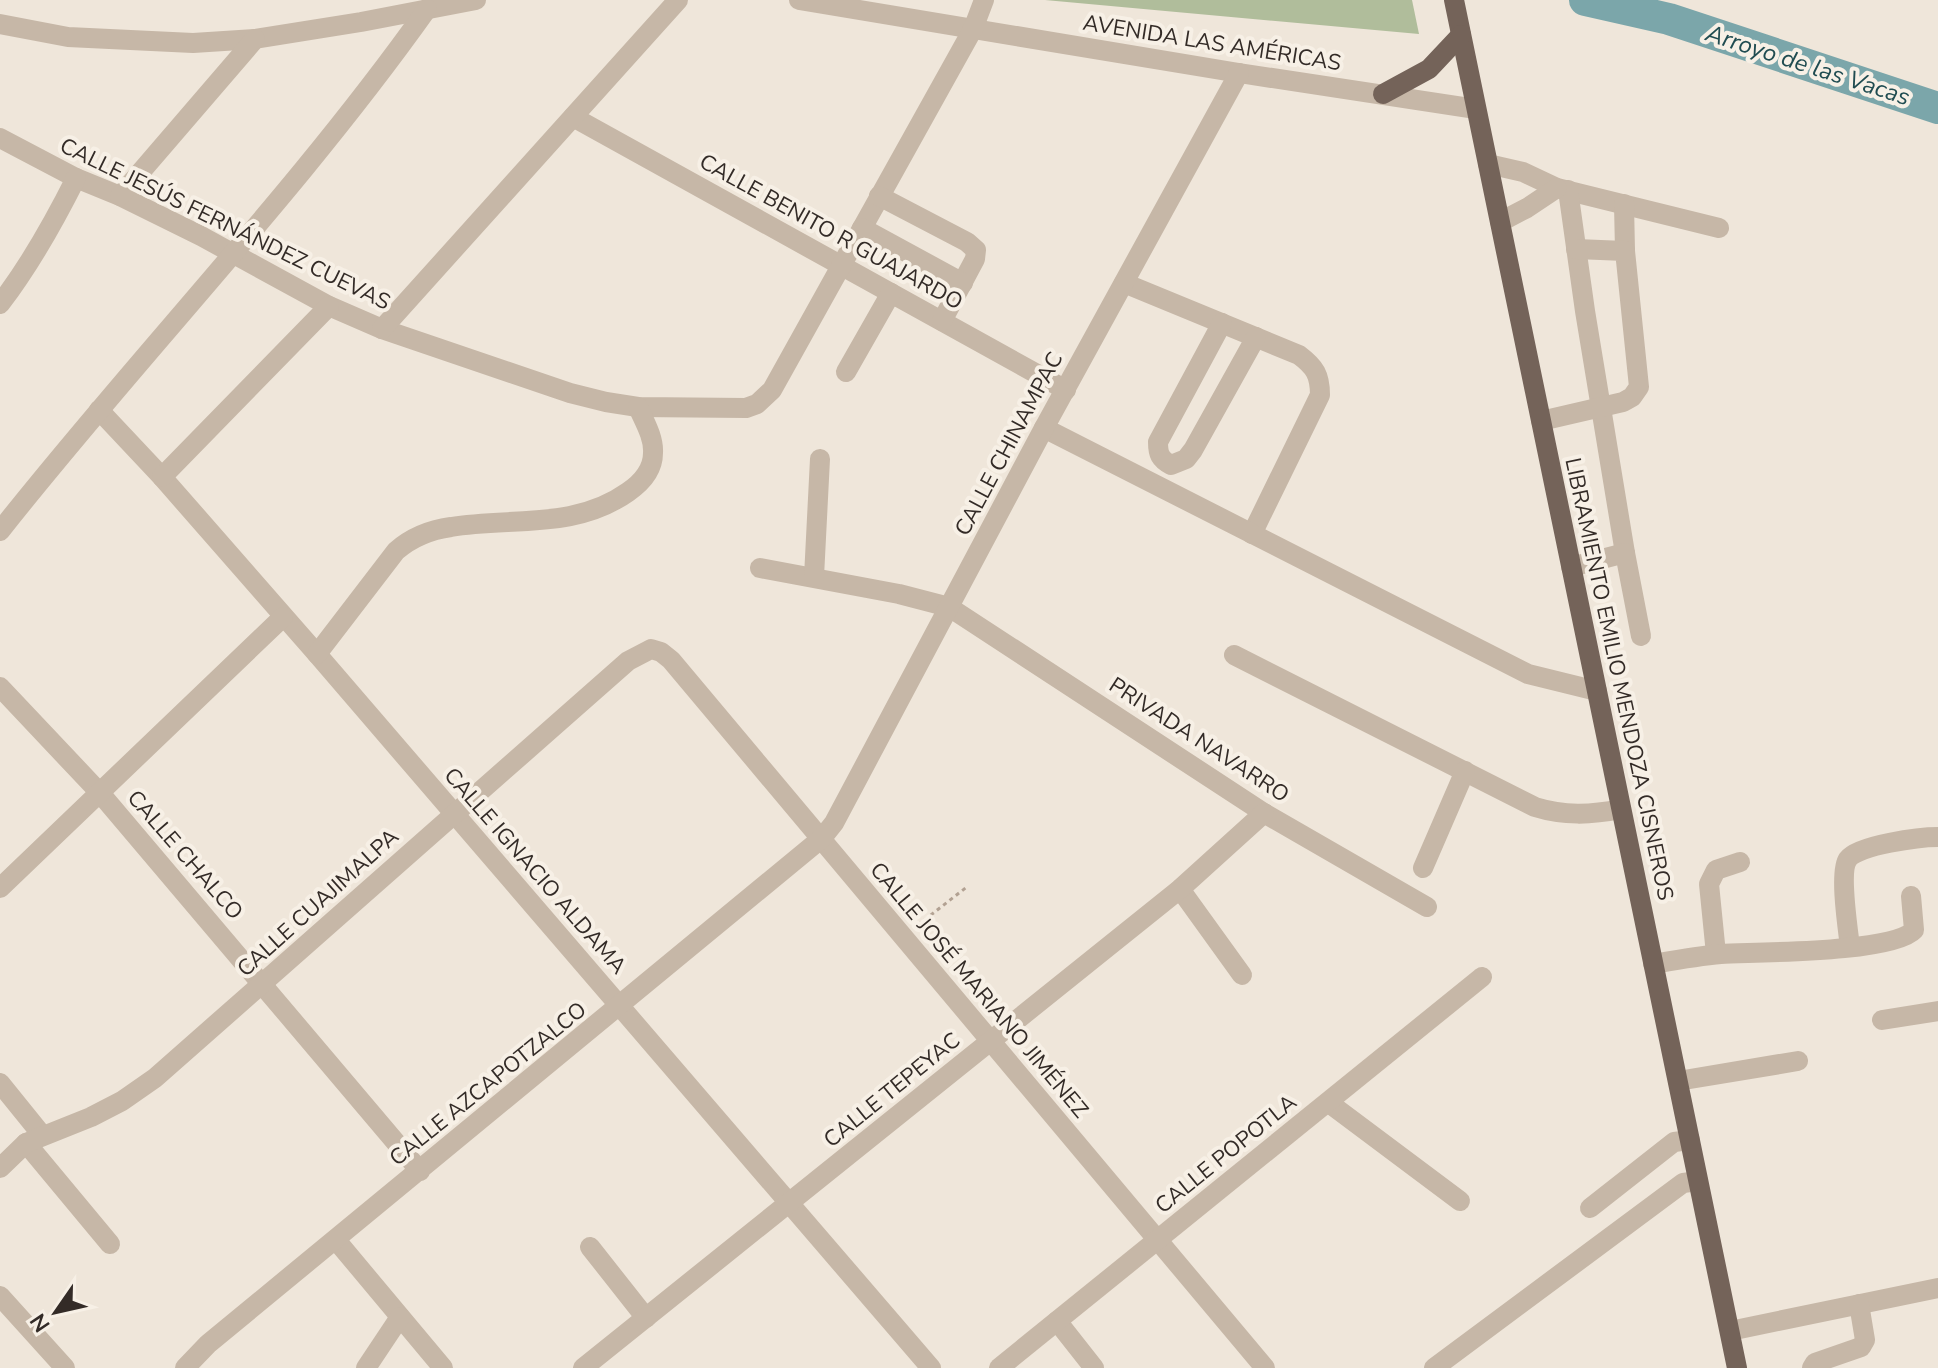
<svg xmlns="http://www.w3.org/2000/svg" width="1938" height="1368" font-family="'Nunito Sans',sans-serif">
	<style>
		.green { fill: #b0bd9b }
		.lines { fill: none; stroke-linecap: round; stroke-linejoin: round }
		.river { stroke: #7ba6aa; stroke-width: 32 }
		.path { stroke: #b2a192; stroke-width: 3; stroke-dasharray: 4 4; stroke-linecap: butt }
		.minor { stroke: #c6b7a7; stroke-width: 20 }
		.major { stroke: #746359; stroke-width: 20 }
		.labels { text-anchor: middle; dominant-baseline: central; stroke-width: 8; stroke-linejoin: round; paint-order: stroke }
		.street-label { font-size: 22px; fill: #332b27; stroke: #f7f0e6 }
		.water-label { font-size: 24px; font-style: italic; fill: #204c51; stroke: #f7f0e6 }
	</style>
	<rect width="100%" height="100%" fill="#efe6da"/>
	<!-- green -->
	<polygon class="green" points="1045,0 1412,0 1419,34"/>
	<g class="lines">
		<!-- river -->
		<polyline class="river" points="1585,0 1669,19 1938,108"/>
		<!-- path -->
		<polyline class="path" points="918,925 968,886"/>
		<!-- minor -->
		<g class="minor">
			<polyline points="799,0 1239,73 1476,109"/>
			<polyline points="0,24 68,37 193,43 255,39 361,22 476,0"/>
			<polyline points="573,117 1066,390"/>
			<polyline points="0,138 76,178 120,196 201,236 329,306 382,329 570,393 606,402 638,407 746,408 757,404 772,390 973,29 984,0"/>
			<polyline points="1488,164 1523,172 1557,188 1719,228"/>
			<polyline points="1568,190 1585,311 1625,553"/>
			<polyline points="120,196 255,39"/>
			<polyline points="879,196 967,242 976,250 975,259 942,321"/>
			<polyline points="1624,204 1625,251"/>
			<polyline points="1500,222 1527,208 1557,188"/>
			<polyline points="862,228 963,283"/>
			<path d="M 1124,283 L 1299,355 C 1315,367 1320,375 1320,395 L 1252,534"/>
			<path d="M 0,304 C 30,265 54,222 76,178"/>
			<path d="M 1222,323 L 1158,442 C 1158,454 1160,459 1171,465 L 1186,459 L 1193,450 L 1256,337"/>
			<polyline points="382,329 678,0"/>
			<polyline points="846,372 891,293"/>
			<polyline points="99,410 162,477 317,654 931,1368"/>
			<polyline points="1541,421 1623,402 1632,397 1639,387 1625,251 1576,249"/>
			<polyline points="1044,428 1528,674 1597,691"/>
			<polyline points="162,477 329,306"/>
			<path d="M 0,531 C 139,355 297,192 427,9"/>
			<polyline points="1571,567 1625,553 1641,636"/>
			<polyline points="760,568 899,594 949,607 1264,813 1427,907"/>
			<polyline points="814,577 820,459"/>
			<path d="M 317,654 L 396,551 C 412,537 429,530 451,527 C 511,517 575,530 628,492 C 641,483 653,470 653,453 C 654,437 644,421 638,407"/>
			<path d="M 1234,655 L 1535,807 C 1564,816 1591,815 1621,809"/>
			<polyline points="0,687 100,793 420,1171"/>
			<polyline points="1423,868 1465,771"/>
			<polyline points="0,888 283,617"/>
			<polyline points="1180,889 1242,975"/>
			<path d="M 1850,947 C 1848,930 1839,871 1848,859 C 1858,845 1920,837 1938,837"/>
			<polyline points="1716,954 1709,884 1716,870 1740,862"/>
			<path d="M 1653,964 C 1676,960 1698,956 1721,954 C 1756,952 1893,953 1914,930 L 1911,896"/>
			<polyline points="1882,1020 1938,1011"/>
			<polyline points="1678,1081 1798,1061"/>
			<polyline points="0,1083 42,1135"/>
			<polyline points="1329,1103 1460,1201"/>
			<polyline points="26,1143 110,1244"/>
			<polyline points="0,1168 26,1143 91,1117 122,1101 155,1078 628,661 651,649 661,652 671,660 1265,1368"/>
			<polyline points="1590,1208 1674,1142 1690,1140"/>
			<polyline points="336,1240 443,1368"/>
			<polyline points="590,1247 646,1318"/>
			<polyline points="0,1296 65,1368"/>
			<polyline points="1057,1321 1094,1368"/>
			<polyline points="1730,1331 1938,1288"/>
			<polyline points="185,1368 208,1344 822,838 834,823 1044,428 1239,73"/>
			<polyline points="366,1368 400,1317"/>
			<polyline points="583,1368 1180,889 1264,813"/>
			<polyline points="999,1368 1482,977"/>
			<polyline points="1434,1368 1683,1183 1698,1181"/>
			<polyline points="1812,1368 1815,1363 1861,1347 1865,1340 1859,1304"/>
		</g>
		<!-- major -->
		<g class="major">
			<polyline points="1454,0 1737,1368"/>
			<polyline points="1383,94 1429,69 1461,35"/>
		</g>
	</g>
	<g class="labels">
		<!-- street labels -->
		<g class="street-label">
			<text transform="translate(1212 43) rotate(9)">AVENIDA LAS AMÉRICAS</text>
			<text transform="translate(225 224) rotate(26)">CALLE JESÚS FERNÁNDEZ CUEVAS</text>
			<text transform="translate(831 232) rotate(29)">CALLE BENITO R GUAJARDO</text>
			<text transform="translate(1009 444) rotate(-62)">CALLE CHINAMPAC</text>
			<text transform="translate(1619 679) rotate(78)">LIBRAMIENTO EMILIO MENDOZA CISNEROS</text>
			<text transform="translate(1199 740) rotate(33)">PRIVADA NAVARRO</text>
			<text transform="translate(185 855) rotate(49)">CALLE CHALCO</text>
			<text transform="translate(535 871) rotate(49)">CALLE IGNACIO ALDAMA</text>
			<text transform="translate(318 903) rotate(-42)">CALLE CUAJIMALPA</text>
			<text transform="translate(979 990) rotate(50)">CALLE JOSÉ MARIANO JIMÉNEZ</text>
			<text transform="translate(488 1084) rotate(-39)">CALLE AZCAPOTZALCO</text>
			<text transform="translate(892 1090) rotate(-39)">CALLE TEPEYAC</text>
			<text transform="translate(1226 1154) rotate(-39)">CALLE POPOTLA</text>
		</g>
		<!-- water labels -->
		<g class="water-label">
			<text transform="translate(1808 65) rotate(18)">Arroyo de las Vacas</text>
		</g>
	</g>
	<!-- north arrow -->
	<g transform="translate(56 1312) rotate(236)" stroke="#f7f0e6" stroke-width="6" paint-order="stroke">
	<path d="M0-6L14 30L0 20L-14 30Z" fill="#332b27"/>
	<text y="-12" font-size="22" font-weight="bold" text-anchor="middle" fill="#332b27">N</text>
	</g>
</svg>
